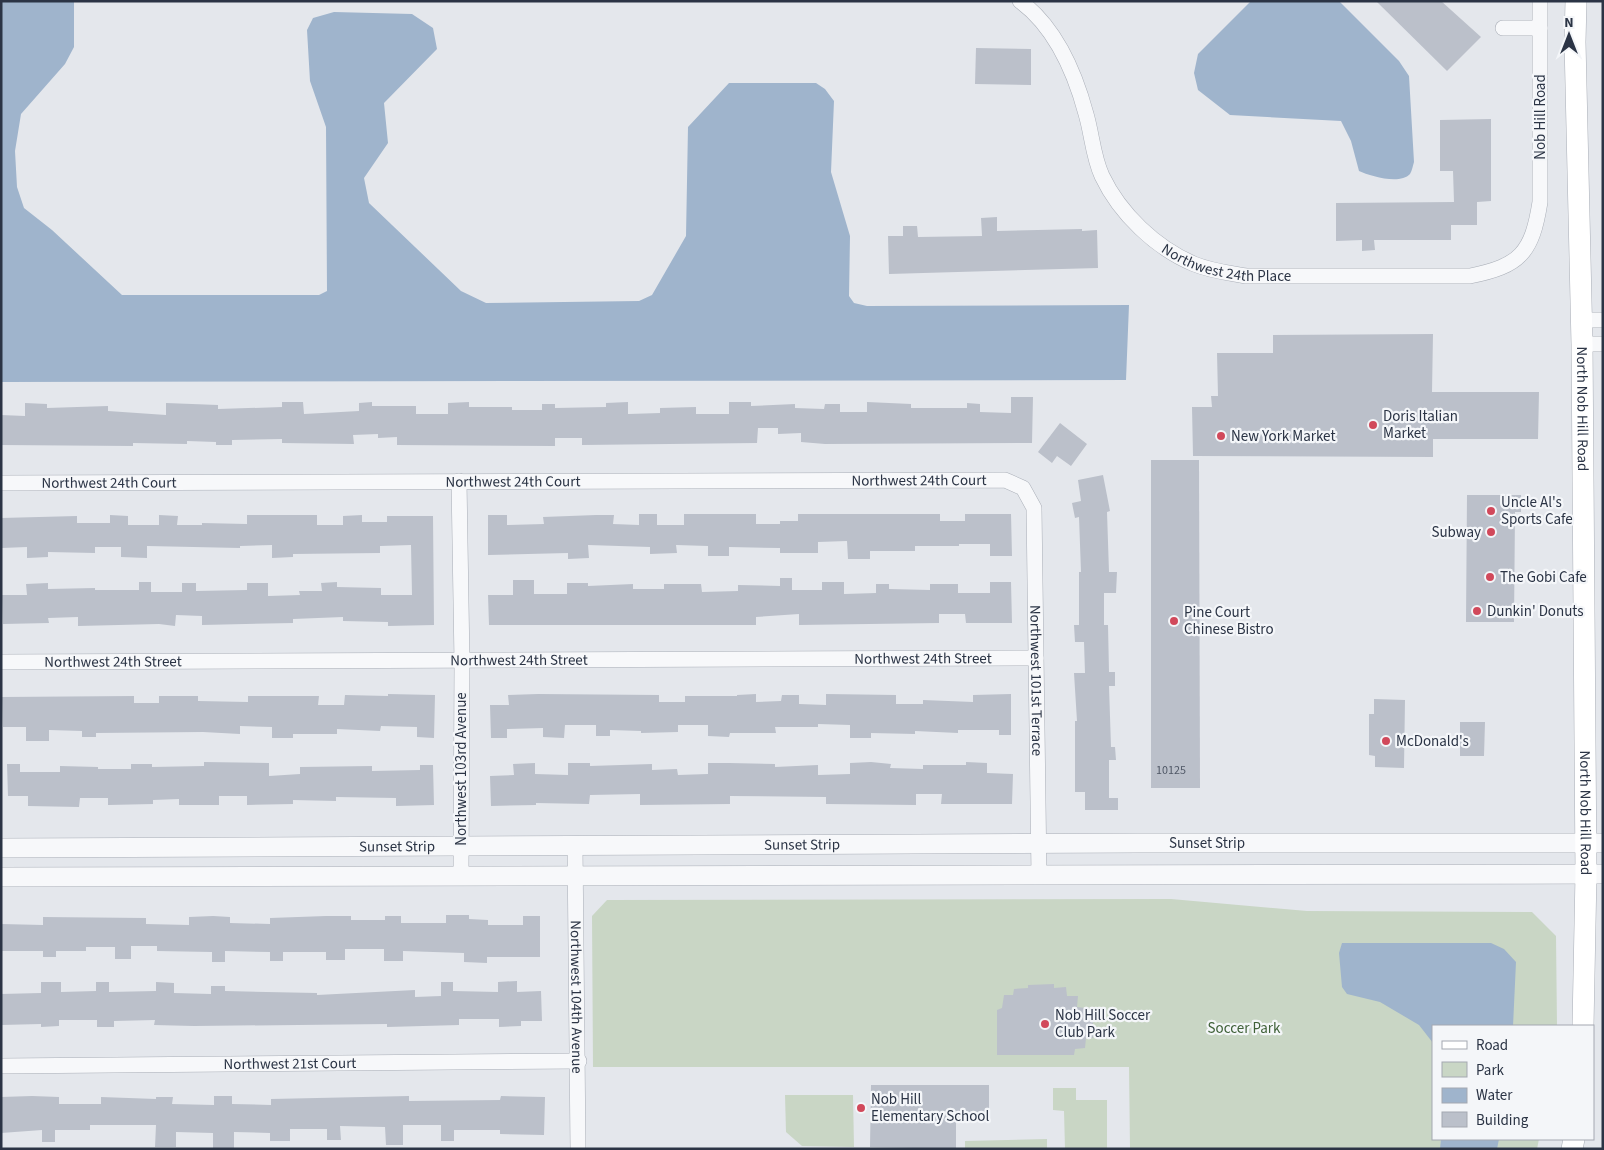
<svg xmlns="http://www.w3.org/2000/svg" width="1604" height="1150" font-family="'Source Sans 3',sans-serif">
	<style>
		.green { fill: #c9d6c5 }
		.water { fill: #9fb4cc }
		.building { fill: #bbc0ca }
		.lines { fill: none; stroke-linecap: round; stroke-linejoin: round }
		.minor-casing { stroke: #a9aeb7; stroke-width: 16 }
		.tertiary-casing { stroke: #a9aeb7; stroke-width: 20 }
		.secondary-casing { stroke: #a9aeb7; stroke-width: 22 }
		.minor { stroke: #f7f8fa; stroke-width: 15 }
		.tertiary { stroke: #f7f8fa; stroke-width: 19 }
		.secondary { stroke: #fff; stroke-width: 21 }
		.poi-dot { fill: #d1495b; stroke: #f4f6f9; stroke-width: 2 }
		.labels { text-anchor: middle; dominant-baseline: central; stroke-width: 4.5; stroke-linejoin: round; paint-order: stroke }
		.number-label { font-size: 12px; fill: #4f5766 }
		.street-label { font-size: 15px; fill: #2b3445; stroke: #f4f6f9 }
		.poi-label { font-size: 15px; fill: #2b3445; stroke: #f4f6f9; text-anchor: start }
		.park-label { font-size: 15px; fill: #3f6138; stroke: #f4f6f9 }
	</style>
	<rect width="100%" height="100%" fill="#e4e7ec"/>
	<!-- green -->
	<g class="green">
		<polygon points="1171,899 1307,911 1532,912 1556,936 1557,1026 1433,1026 1433,1139 1539,1139 1537,1149 1130,1149 1129,1067 593,1067 592,916 607,900"/>
		<polygon points="1053,1088 1076,1088 1076,1100 1107,1100 1107,1148 1065,1149 1064,1111 1053,1110"/>
		<polygon points="785,1095 853,1095 854,1147 802,1146 786,1132"/>
		<polygon points="1047,1139 1047,1149 965,1149 965,1141"/>
	</g>
	<!-- water -->
	<g class="water">
		<polygon points="1,1 74,1 74,47 65,64 21,114 15,151 17,187 24,208 52,230 122,295 319,295 327,291 326,127 310,81 307,30 313,18 334,12 412,14 433,28 437,49 384,103 388,143 364,178 369,203 461,291 486,303 639,301 652,295 686,236 688,127 729,83 816,83 825,89 834,101 831,172 850,236 849,296 854,303 867,306 1129,305 1126,380 1,382"/>
		<path d="M 1251,1 L 1339,1 L 1399,61 L 1409,76 L 1414,162 C 1413,165 1412,171 1410,174 C 1400,185 1370,176 1359,171 L 1351,141 L 1341,121 L 1230,115 L 1198,90 L 1194,73 L 1198,54 Z"/>
		<polygon points="1342,943 1491,943 1504,949 1516,962 1513,1026 1433,1026 1433,1043 1419,1025 1380,1002 1347,994 1342,987 1339,953"/>
		<polygon points="1441,1139 1499,1139 1497,1149 1440,1149"/>
	</g>
	<!-- building -->
	<g class="building">
		<polygon points="1376,1 1441,1 1481,37 1447,71"/>
		<polygon points="976,48 1031,49 1031,85 975,84"/>
		<polygon points="1491,119 1491,201 1477,202 1477,225 1451,225 1451,240 1374,240 1375,250 1362,251 1362,240 1336,241 1336,203 1454,202 1453,171 1440,171 1440,120"/>
		<polygon points="997,217 997,231 1082,229 1082,231 1097,230 1098,268 889,274 888,236 903,236 903,226 917,226 918,237 982,236 981,218"/>
		<polygon points="1433,334 1432,392 1539,392 1538,439 1433,439 1433,457 1193,456 1192,407 1212,407 1211,396 1218,396 1217,353 1273,353 1273,335"/>
		<polygon points="1011,397 1033,397 1032,443 825,444 801,442 801,433 778,434 778,428 758,428 757,443 582,445 582,438 555,438 555,446 397,445 397,437 378,438 378,434 353,435 354,444 282,443 282,439 232,440 232,445 216,445 216,442 187,441 187,444 133,443 133,446 1,445 1,415 25,416 25,403 47,404 47,408 108,406 108,411 166,415 166,403 218,405 218,409 282,407 282,402 303,402 304,414 359,411 359,403 372,402 372,406 416,406 416,414 448,414 448,403 469,402 469,407 512,407 512,410 542,410 542,404 555,404 555,408 606,407 606,403 628,402 628,414 660,413 660,408 696,407 696,414 729,414 729,402 751,402 751,406 795,404 795,408 824,409 825,404 840,404 840,412 867,412 867,402 911,404 911,408 967,408 967,403 980,404 980,412 1011,413"/>
		<polygon points="1060,423 1087,444 1071,466 1057,456 1052,463 1038,452"/>
		<polygon points="1151,460 1199,460 1200,788 1151,788"/>
		<polygon points="1103,475 1110,511 1107,512 1109,572 1117,572 1116,593 1104,593 1104,625 1108,625 1109,672 1115,672 1115,686 1109,686 1111,747 1115,747 1116,760 1109,760 1109,798 1118,798 1118,810 1085,810 1085,792 1075,792 1075,721 1077,721 1074,673 1085,673 1084,642 1075,642 1074,625 1079,625 1079,572 1081,572 1079,517 1075,518 1072,503 1081,501 1078,480"/>
		<polygon points="1467,495 1521,495 1521,512 1515,512 1514,622 1466,622"/>
		<polygon points="639,514 657,514 657,525 684,525 684,514 756,514 756,524 780,524 780,521 798,521 798,514 940,514 940,521 965,521 965,514 1011,514 1012,556 990,556 990,544 959,544 959,546 915,546 915,551 870,551 870,559 848,559 847,541 818,542 818,553 780,553 780,548 729,547 729,556 708,556 708,546 676,545 677,553 650,554 650,547 588,545 589,558 568,559 568,553 488,555 488,515 507,515 507,525 544,524 543,517 596,515 614,515 613,524 639,525"/>
		<polygon points="110,515 128,516 128,525 159,525 159,515 178,516 177,525 202,525 202,523 247,524 247,515 317,515 317,525 343,525 343,516 362,515 362,522 387,522 387,516 433,516 434,625 388,626 388,622 343,621 343,617 293,619 293,623 202,625 202,616 176,615 175,626 159,624 78,626 78,617 48,618 49,623 3,624 2,595 27,595 26,584 48,583 48,589 95,588 95,590 139,590 139,582 151,582 151,592 182,592 182,583 196,583 196,591 247,590 247,583 268,583 268,596 300,595 299,591 322,591 321,583 337,582 337,587 381,588 381,595 412,595 411,545 380,546 380,553 293,554 293,557 272,558 272,545 240,546 240,548 147,546 147,558 121,557 121,547 95,547 95,553 48,552 48,557 27,558 27,547 2,548 1,518 77,516 77,523 110,523"/>
		<polygon points="780,578 792,578 792,590 822,590 822,582 844,582 844,594 876,593 876,584 889,584 889,589 930,590 930,584 958,584 958,593 990,593 990,582 1011,582 1012,623 966,623 965,614 939,614 939,623 799,625 799,614 756,617 756,625 489,625 488,595 513,595 513,580 534,580 534,594 567,594 567,583 588,583 588,586 633,584 633,589 664,589 664,584 701,584 702,592 738,591 738,585 780,586"/>
		<polygon points="388,694 435,695 434,738 417,737 417,727 381,726 380,731 337,729 337,734 293,734 293,738 272,738 272,727 240,726 240,734 203,732 96,733 96,737 82,737 82,731 49,730 49,741 26,741 26,727 3,727 2,697 134,696 134,703 159,703 159,696 198,696 198,701 248,702 248,696 319,696 318,705 344,705 345,695 388,696"/>
		<polygon points="538,694 659,695 659,702 685,702 685,696 737,696 737,695 756,694 756,702 781,701 782,695 799,695 799,704 826,705 826,694 896,695 896,704 923,704 923,700 973,702 973,695 1011,694 1011,735 999,735 999,730 958,730 958,733 915,731 915,734 871,733 871,738 850,738 850,725 818,724 818,727 775,727 776,733 730,733 729,737 708,736 708,725 678,725 678,732 641,733 641,731 610,730 610,736 596,736 596,725 565,725 564,738 543,737 543,728 507,729 507,738 491,738 490,705 509,705 508,695"/>
		<polygon points="1374,699 1405,700 1404,768 1375,767 1375,756 1369,755 1369,714 1374,714"/>
		<polygon points="1460,722 1485,722 1484,756 1460,756"/>
		<polygon points="204,762 269,763 269,776 300,774 300,767 372,766 372,771 420,770 420,765 433,765 434,805 396,806 396,798 336,797 336,801 293,800 293,804 247,805 247,796 219,796 219,805 179,805 179,799 153,800 153,804 108,805 108,798 80,798 79,807 28,806 28,796 8,796 7,764 20,764 20,772 60,772 60,766 98,767 98,769 131,769 131,764 152,764 152,767 204,766"/>
		<polygon points="871,762 891,764 890,768 923,769 923,765 966,765 966,762 987,763 987,773 1013,774 1012,804 941,804 942,794 916,794 916,805 826,804 826,797 730,796 730,804 640,805 640,794 590,795 589,804 536,803 536,805 491,806 490,776 514,775 513,764 535,763 535,774 568,775 568,763 590,763 590,766 652,764 652,770 677,769 678,775 708,774 708,763 729,763 775,764 775,767 818,765 818,775 850,774 850,763"/>
		<polygon points="446,915 469,915 469,919 488,920 488,925 523,925 523,916 540,916 540,957 487,957 487,963 464,962 464,953 403,951 403,961 384,961 384,949 345,949 345,960 326,960 326,952 283,952 283,961 270,961 270,952 225,951 225,962 212,962 212,952 157,951 157,946 131,946 131,959 115,959 115,947 86,947 86,951 56,951 56,957 43,957 43,951 1,951 1,924 43,925 43,917 146,918 146,924 189,925 189,917 213,916 230,917 230,923 270,924 270,918 326,916 351,916 351,920 385,920 385,916 401,916 401,923 446,923"/>
		<polygon points="517,981 517,992 541,991 542,1021 521,1021 521,1026 499,1027 499,1019 459,1019 459,1025 387,1027 387,1024 194,1026 154,1025 155,1020 114,1021 114,1027 97,1027 97,1020 59,1020 59,1026 41,1027 41,1024 1,1025 1,994 41,993 41,982 61,982 61,992 96,991 96,982 109,982 109,992 156,991 156,982 174,983 174,993 211,994 211,986 225,986 225,991 317,993 317,995 415,990 415,997 441,996 441,982 453,982 453,991 498,992 498,982"/>
		<polygon points="1054,984 1054,988 1066,987 1067,996 1078,996 1077,1007 1093,1009 1093,1038 1086,1038 1085,1048 1075,1049 1074,1055 997,1055 997,1010 1002,1008 1004,995 1013,995 1014,989 1028,988 1028,985"/>
		<polygon points="871,1085 989,1085 989,1118 956,1118 956,1149 870,1147"/>
		<polygon points="32,1096 59,1097 59,1104 101,1104 101,1097 156,1099 156,1097 173,1097 172,1104 214,1105 214,1096 232,1096 232,1104 271,1105 271,1099 409,1096 409,1101 500,1100 501,1096 545,1097 544,1135 500,1134 500,1130 454,1130 454,1141 441,1141 441,1125 403,1125 403,1145 386,1145 385,1127 340,1126 341,1140 327,1140 327,1129 290,1129 290,1141 270,1141 270,1133 234,1132 234,1149 213,1149 213,1133 176,1132 176,1147 155,1147 156,1125 90,1125 90,1130 55,1130 55,1142 42,1142 42,1130 1,1133 1,1097"/>
	</g>
	<g class="lines">
		<!-- minor casing -->
		<g class="minor-casing">
			<g id="minor">
				<path id="s1" d="M 1020,1 C 1055,27 1075,73 1086,114 C 1092,134 1093,157 1102,176 C 1120,214 1156,248 1194,264 C 1211,271 1229,273 1246,276 L 1470,276 C 1520,266 1532,253 1540,202 L 1540,1"/>
				<polyline points="1503,28 1540,28"/>
				<polyline points="1582,320 1603,320"/>
				<polyline points="1582,344 1603,344"/>
				<polyline points="459,481 462,662 461,876"/>
				<path id="s2" d="M 1,483 L 1005,480 L 1023,488 L 1034,508 L 1039,875"/>
				<path id="s3" d="M 1,662 L 1036,658"/>
				<path id="s4" d="M 575,846 L 578,1149"/>
				<path id="s5" d="M 1,1066 L 579,1061"/>
			</g>
		</g>
		<!-- tertiary casing -->
		<g class="tertiary-casing">
			<g id="tertiary">
				<path id="s6" d="M 1,848 L 1139,843 L 1603,843"/>
				<polyline points="1,877 1603,874"/>
			</g>
		</g>
		<!-- secondary casing -->
		<g class="secondary-casing">
			<g id="secondary">
				<path id="s7" d="M 1576,1 L 1575,42 L 1582,344 L 1586,874 L 1583,1026"/>
				<polyline points="1572,1149 1574,1139"/>
			</g>
		</g>
		<!-- minor -->
		<use href="#minor" class="minor"/>
		<!-- tertiary -->
		<use href="#tertiary" class="tertiary"/>
		<!-- secondary -->
		<use href="#secondary" class="secondary"/>
	</g>
	<!-- markers -->
	<g class="poi-dot">
		<circle cx="1373" cy="425" r="5"/>
		<circle cx="1221" cy="436" r="5"/>
		<circle cx="1491" cy="511" r="5"/>
		<circle cx="1491" cy="532" r="5"/>
		<circle cx="1490" cy="577" r="5"/>
		<circle cx="1477" cy="611" r="5"/>
		<circle cx="1174" cy="621" r="5"/>
		<circle cx="1386" cy="741" r="5"/>
		<circle cx="1045" cy="1024" r="5"/>
		<circle cx="861" cy="1108" r="5"/>
	</g>
	<g class="labels">
		<!-- number labels -->
		<g class="number-label">
			<text x="1171" y="770">10125</text>
		</g>
		<!-- street labels -->
		<g class="street-label">
			<text transform="translate(1540 117) rotate(-90)">Nob Hill Road</text>
			<text stroke="none"><textPath href="#s1" startOffset="359">Northwest 24th Place</textPath></text>
			<text stroke="none"><textPath href="#s7" startOffset="408">North Nob Hill Road</textPath></text>
			<text stroke="none"><textPath href="#s2" startOffset="918">Northwest 24th Court</textPath></text>
			<text stroke="none"><textPath href="#s2" startOffset="512">Northwest 24th Court</textPath></text>
			<text stroke="none"><textPath href="#s2" startOffset="108">Northwest 24th Court</textPath></text>
			<text stroke="none"><textPath href="#s3" startOffset="922">Northwest 24th Street</textPath></text>
			<text stroke="none"><textPath href="#s3" startOffset="518">Northwest 24th Street</textPath></text>
			<text stroke="none"><textPath href="#s3" startOffset="112">Northwest 24th Street</textPath></text>
			<text stroke="none"><textPath href="#s2" startOffset="1219">Northwest 101st Terrace</textPath></text>
			<text transform="translate(461 769) rotate(-90)">Northwest 103rd Avenue</text>
			<text stroke="none"><textPath href="#s7" startOffset="812">North Nob Hill Road</textPath></text>
			<text stroke="none"><textPath href="#s6" startOffset="1206">Sunset Strip</textPath></text>
			<text stroke="none"><textPath href="#s6" startOffset="801">Sunset Strip</textPath></text>
			<text stroke="none"><textPath href="#s6" startOffset="396">Sunset Strip</textPath></text>
			<text stroke="none"><textPath href="#s4" startOffset="151">Northwest 104th Avenue</textPath></text>
			<text stroke="none"><textPath href="#s5" startOffset="289">Northwest 21st Court</textPath></text>
		</g>
		<!-- poi labels -->
		<g class="poi-label">
			<text x="1383" y="416">Doris Italian<tspan x="1383" dy="17">Market</tspan></text>
			<text x="1231" y="436">New York Market</text>
			<text x="1501" y="502">Uncle Al's<tspan x="1501" dy="17">Sports Cafe</tspan></text>
			<text x="1481" y="532" text-anchor="end">Subway</text>
			<text x="1500" y="577">The Gobi Cafe</text>
			<text x="1487" y="611">Dunkin' Donuts</text>
			<text x="1184" y="612">Pine Court<tspan x="1184" dy="17">Chinese Bistro</tspan></text>
			<text x="1396" y="741">McDonald's</text>
			<text x="1055" y="1015">Nob Hill Soccer<tspan x="1055" dy="17">Club Park</tspan></text>
			<text x="871" y="1099">Nob Hill<tspan x="871" dy="17">Elementary School</tspan></text>
		</g>
		<!-- park labels -->
		<g class="park-label">
			<text x="1244" y="1028">Soccer Park</text>
		</g>
	</g>
	<!-- border -->
	<rect width="1604" height="1150" fill="none" stroke="#2b3445" stroke-width="5"/>
	<!-- legend -->
	<rect x="1432" y="1025" width="162" height="115" fill="#f4f6f9" stroke="#a4a8b1"/>
	<rect x="1442" y="1041" width="25" height="8" fill="#ffffff" stroke="#a4a8b1"/>
	<text x="1476" y="1050" font-size="15" fill="#2b3445">Road</text>
	<rect x="1442" y="1062" width="25" height="15" fill="#c9d6c5" stroke="#a4a8b1"/>
	<text x="1476" y="1075" font-size="15" fill="#2b3445">Park</text>
	<rect x="1442" y="1088" width="25" height="15" fill="#9fb4cc" stroke="#a4a8b1"/>
	<text x="1476" y="1100" font-size="15" fill="#2b3445">Water</text>
	<rect x="1442" y="1112" width="25" height="15" fill="#bbc0ca" stroke="#a4a8b1"/>
	<text x="1476" y="1125" font-size="15" fill="#2b3445">Building</text>
	<!-- north arrow -->
	<g transform="translate(1569 35)" stroke="#f4f6f9" stroke-width="4" paint-order="stroke">
	<path d="M0-4L9 19L0 12L-9 19Z" fill="#2b3445"/>
	<text y="-8" font-size="14" font-weight="bold" text-anchor="middle" fill="#2b3445">N</text>
	</g>
</svg>
